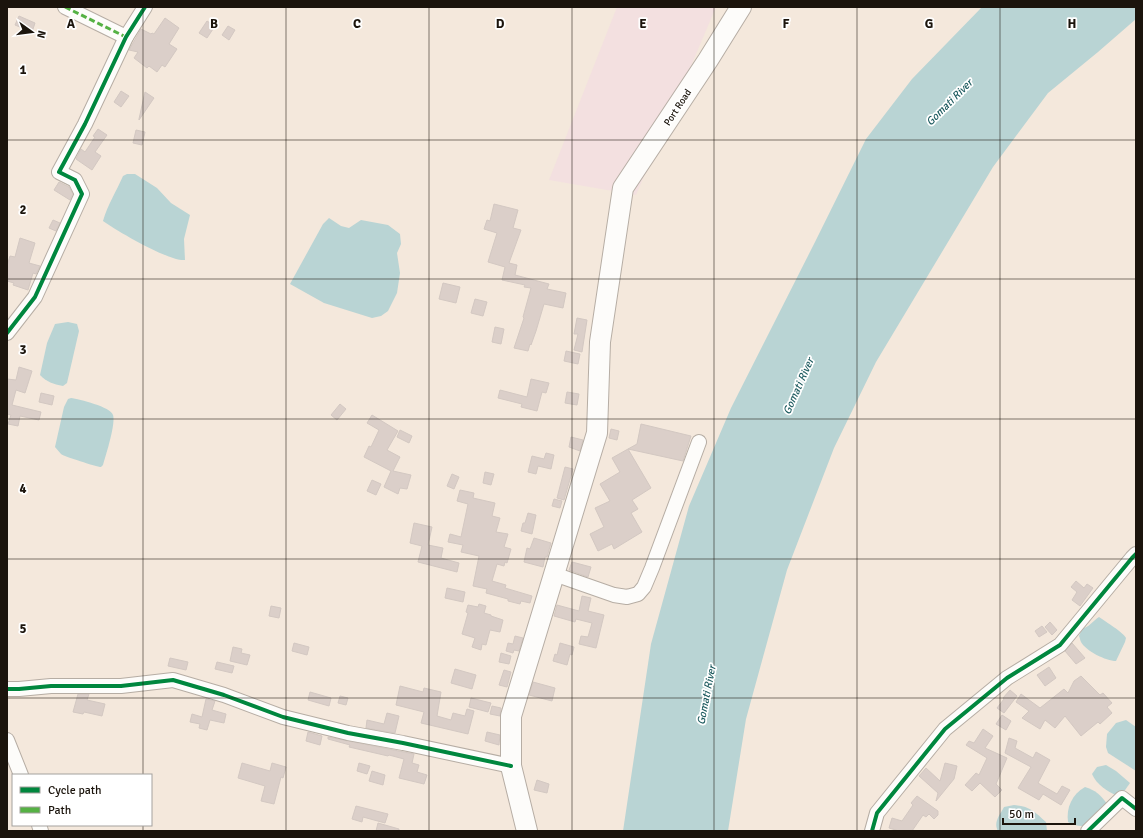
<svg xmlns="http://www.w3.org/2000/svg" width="1143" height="838" viewBox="0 0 1143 838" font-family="Signika,sans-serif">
<rect width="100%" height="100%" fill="#f4e8dc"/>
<polygon fill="#f3e0e0" points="617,7 716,7 636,195 549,180"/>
<g fill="#b9d4d4">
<polygon points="982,7 1136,7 1136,19 1098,52 1048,93 993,167 876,362 834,448 787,570 746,719 728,831 623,831 651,644 689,506 731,408 815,242 866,139 912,79"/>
<path d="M 127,174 L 135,174 L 157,188 L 171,203 L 190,215 L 184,239 L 185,260 C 170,262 117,231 103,221 C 108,204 116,192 123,176 Z"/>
<polygon points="329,218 341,226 349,228 361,220 388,225 400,234 401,244 397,253 400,273 397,293 388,311 381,316 372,318 324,303 290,284 323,224"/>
<path d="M 68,322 L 77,324 L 79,331 L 67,383 L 63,386 C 53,384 47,382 40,375 L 47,343 L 55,324 Z"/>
<path d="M 71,398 C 79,399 111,407 113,415 C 116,423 106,455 103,465 L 101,467 C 97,467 63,456 61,454 C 59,452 57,449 55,447 L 64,407 L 68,399 Z"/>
<path d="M 1099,617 C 1106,622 1123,632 1126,638 L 1125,642 L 1116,661 C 1106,661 1086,651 1081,642 C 1080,640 1080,638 1079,636 L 1082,629 C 1089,627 1093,621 1099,617 Z"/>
<polygon points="1126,720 1136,727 1136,771 1108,753 1106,747 1107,734 1116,723"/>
<path d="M 1106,765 L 1116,771 L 1130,783 L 1123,793 L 1117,796 C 1107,791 1097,785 1092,774 L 1097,767 Z"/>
<path d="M 1085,787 C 1095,790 1101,795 1107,804 L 1089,825 C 1081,827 1075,826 1068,822 C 1066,808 1072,794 1085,787 Z"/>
<path d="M 1014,805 C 1030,806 1035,812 1046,822 L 1047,831 L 998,831 C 993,822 1000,815 1004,807 Z"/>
</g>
<g fill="#dbcfc9" stroke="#d3c8c2">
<polygon points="19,16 35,23 32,32 15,25"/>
<polygon points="165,18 179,28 169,44 177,49 165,67 162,65 157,72 149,66 147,68 134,58 138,52 129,50 141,29 151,34 152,33 154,34"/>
<polygon points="207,21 215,26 207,38 199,33"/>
<polygon points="228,26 235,30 229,40 222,35"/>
<polygon points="121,91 129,96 121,107 114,102"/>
<polygon points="145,92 154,98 139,120 139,119"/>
<polygon points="98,129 107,135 95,152 101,156 92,170 76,159 81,149 85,152 95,137 93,136"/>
<polygon points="136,130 145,132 142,145 133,143"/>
<polygon points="59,182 69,187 73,194 70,200 54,190"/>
<polygon points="494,204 518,210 513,228 521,230 509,263 517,265 515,275 549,284 547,289 566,293 563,308 544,304 536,331 531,345 530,344 528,351 514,348 524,318 523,317 531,288 524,287 525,285 502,280 505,267 488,262 497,233 484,229 487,220 490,221"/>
<polygon points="53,220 60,223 56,231 49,228"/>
<polygon points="20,238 35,243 29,263 40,266 36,274 33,273 28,290 13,285 14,283 7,281 7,266 10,256 15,257"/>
<polygon points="443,283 460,287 456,303 439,299"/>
<polygon points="475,299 487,302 483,316 471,313"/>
<polygon points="577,318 587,320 582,352 574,350 578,334 574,334"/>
<polygon points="495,327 504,329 501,344 492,342"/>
<polygon points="566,351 580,354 578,364 564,361"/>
<polygon points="19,367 32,371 25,393 16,390 12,405 41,412 39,420 20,416 18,426 8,424 11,415 7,414 7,379 16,380"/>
<polygon points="531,379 549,383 546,393 542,392 537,411 521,407 522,404 498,398 500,390 527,397"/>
<polygon points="567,392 579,394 577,405 565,403"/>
<polygon points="41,393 54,396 52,405 39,402"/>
<polygon points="340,404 346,409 337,420 331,415"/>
<polygon points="372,415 398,431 387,450 400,457 393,471 411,475 407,489 400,488 398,494 384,487 391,471 364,457 369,446 371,447 379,430 367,423"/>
<polygon points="641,424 691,436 683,461 628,449 637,444"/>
<polygon points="611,429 619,431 617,440 609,438"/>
<polygon points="400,430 412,436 409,443 397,437"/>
<polygon points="571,437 583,440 580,451 569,447"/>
<polygon points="628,449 651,488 632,500 638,509 631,513 642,532 614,549 612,544 598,551 590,534 604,527 595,508 610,501 600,484 620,472 612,458"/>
<polygon points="546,453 554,455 551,469 538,466 536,474 528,472 532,456 544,459"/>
<polygon points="565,467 573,469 564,500 557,498"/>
<polygon points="485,472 494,474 491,485 483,483"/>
<polygon points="452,474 459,477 454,489 447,486"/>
<polygon points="372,480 381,484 376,495 367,491"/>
<polygon points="460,490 474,493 473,498 495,503 492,516 500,518 496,532 508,534 504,547 511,549 507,563 505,562 504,566 497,564 492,581 506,585 505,588 532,596 530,603 521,601 520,604 508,601 508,599 486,593 487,589 473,586 479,556 461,552 463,545 448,542 450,534 461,537 468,504 457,501"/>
<polygon points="554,499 562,501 560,508 552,506"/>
<polygon points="528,513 536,515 532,534 521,531 523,523 525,523"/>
<polygon points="414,523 432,527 428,545 443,548 441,558 459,563 457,572 418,562 422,546 410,543"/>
<polygon points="534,538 551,543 547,557 545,557 543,567 524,562 527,548 530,549"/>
<polygon points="572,562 591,567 588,577 569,570"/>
<polygon points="1076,581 1084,588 1087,584 1093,588 1080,606 1072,600 1077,592 1071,587"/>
<polygon points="447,588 465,592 463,602 445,598"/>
<polygon points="582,596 591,598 588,611 604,615 596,648 579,644 581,636 588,637 592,623 576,619 575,622 554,616 557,605 579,611"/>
<polygon points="479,604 486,606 484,613 491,615 491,616 503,620 500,632 490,630 486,645 482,644 481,650 472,647 475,638 462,634 468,613 466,612 468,605 478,607"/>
<polygon points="271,606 281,608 279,618 269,616"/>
<polygon points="1050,622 1057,630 1052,635 1045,627"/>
<polygon points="1042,626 1047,632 1039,637 1035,631"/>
<polygon points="515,636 523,638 519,651 514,650 513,653 506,651 508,643 513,644"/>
<polygon points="294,643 309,647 307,655 292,651"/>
<polygon points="560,643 574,647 572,655 570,654 567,665 553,661 555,654 557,655"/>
<polygon points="1072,643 1085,658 1076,664 1065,651"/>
<polygon points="233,647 242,649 241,653 250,655 247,665 230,661"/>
<polygon points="501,653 511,656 509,664 499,662"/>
<polygon points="170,658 188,662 186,670 168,666"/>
<polygon points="217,662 234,666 232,673 215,669"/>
<polygon points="1049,667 1056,678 1045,686 1037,675"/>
<polygon points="455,669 476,675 472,689 451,683"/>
<polygon points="504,670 511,672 507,687 499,685"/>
<polygon points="1081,676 1100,695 1103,693 1112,703 1107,707 1112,713 1100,724 1098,722 1081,736 1065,716 1055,728 1045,720 1040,729 1022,718 1029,711 1016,702 1021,694 1040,708 1064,689 1068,693 1074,681"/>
<polygon points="533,682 555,688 552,701 529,695"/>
<polygon points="400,686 423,692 424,688 441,692 437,716 451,720 453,713 465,716 467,709 474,711 468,734 421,723 424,712 396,705"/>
<polygon points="1010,690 1017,696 1004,713 997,708 1004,699 1003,698"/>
<polygon points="310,692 331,698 329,706 308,700"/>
<polygon points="78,694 89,694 87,700 105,704 102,716 84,712 83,714 73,712"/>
<polygon points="340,696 348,698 346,705 338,703"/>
<polygon points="471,698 491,703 488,712 469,707"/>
<polygon points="206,699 215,701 212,710 226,714 224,723 210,720 207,730 199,728 200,724 190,722 192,714 202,717"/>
<polygon points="492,706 501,708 500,716 490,714"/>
<polygon points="387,713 399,716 395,733 366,728 367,720 384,724"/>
<polygon points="1002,715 1011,721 1006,730 996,724"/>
<polygon points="983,729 993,736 985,748 1007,758 996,784 1002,790 995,797 980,783 972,791 965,785 976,773 979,775 987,758 966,745 969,741 974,743"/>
<polygon points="308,732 322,736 320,745 306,741"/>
<polygon points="487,732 500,735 499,745 485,741"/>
<polygon points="328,737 414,754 412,763 419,765 417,772 427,775 424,784 399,778 404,759 389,755 388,756 349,747 350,745 328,739"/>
<polygon points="1009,738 1017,741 1015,748 1033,758 1036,752 1050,760 1038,783 1057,794 1062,786 1070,790 1061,805 1043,794 1039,800 1018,788 1031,767 1005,753"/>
<polygon points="242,763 270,771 272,763 286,767 283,778 281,777 274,804 261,801 265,786 238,778"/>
<polygon points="359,763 370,766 367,774 357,771"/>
<polygon points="945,763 957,766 954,779 936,801 938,793 919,776 926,768 940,781"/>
<polygon points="372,771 385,775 383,785 369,781"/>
<polygon points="537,780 549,784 547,793 534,790"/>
<polygon points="917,796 938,811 938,815 934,819 929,814 926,817 923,815 912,831 899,831 889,828 892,818 902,821 913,805 911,803"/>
<polygon points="356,806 388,814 385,823 363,817 362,822 352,819"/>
<polygon points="378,823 399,829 399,831 376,831"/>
</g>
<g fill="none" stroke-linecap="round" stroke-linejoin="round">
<defs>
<g id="minor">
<polyline points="65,7 126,37"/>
<polyline points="7,333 35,297 82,194 75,180 59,172 85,124 126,37 145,7"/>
<polyline points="554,574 614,595 627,597 638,594 644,587 652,568 699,442"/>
<polyline points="7,689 19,689 51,686 121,686 173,680 224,695 283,717 348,733 403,743 511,766"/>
<polyline points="7,740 21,775"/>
<polyline points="39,825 41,831"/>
<polyline points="872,831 877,813 945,729 1007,678 1060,645 1132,558 1136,554"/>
<polyline points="1088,831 1122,798 1136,809"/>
</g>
<polyline id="highway" points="527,831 511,766 511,716 597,433 600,342 623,188 708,60 741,7"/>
</defs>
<use href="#minor" stroke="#b6ada4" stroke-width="16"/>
<use href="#highway" stroke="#b6ada4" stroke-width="22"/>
<use href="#minor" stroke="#fdfcfa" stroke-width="14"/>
<use href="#highway" stroke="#fdfcfa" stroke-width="20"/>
<polyline stroke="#55b144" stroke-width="3" stroke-dasharray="6 3" stroke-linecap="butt" points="65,7 126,37"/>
<defs>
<g id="cycleway">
<polyline points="7,333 35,297 82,194 75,180 59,172 85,124 126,37 145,7"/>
<polyline points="7,689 19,689 51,686 121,686 173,680 224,695 283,717 348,733 403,743 511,766"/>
<polyline points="872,831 877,813 945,729 1007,678 1060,645 1132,558 1136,554"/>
<polyline points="1088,831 1122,798 1136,809"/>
</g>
</defs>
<use href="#cycleway" stroke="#fff" stroke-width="6"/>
<use href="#cycleway" stroke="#00873e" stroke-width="4"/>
</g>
<path fill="none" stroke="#1b140c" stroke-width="1" stroke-opacity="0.55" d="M 143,7 L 143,775M 286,7 L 286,831M 429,7 L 429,831M 572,7 L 572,831M 714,7 L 714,831M 857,7 L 857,831M 1000,7 L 1000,831M 7,140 L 1136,140M 7,279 L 1136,279M 7,419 L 1136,419M 7,559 L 1136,559M 7,698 L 1136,698M 143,825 L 143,831"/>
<g text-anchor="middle" stroke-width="3.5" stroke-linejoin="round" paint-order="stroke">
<g font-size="10" fill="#1b140c" stroke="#fff">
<text transform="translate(677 107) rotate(-57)" y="4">Port Road</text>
</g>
<g font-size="11" font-style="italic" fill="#1d5b5f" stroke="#fff">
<text transform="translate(949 102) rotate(-45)" y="4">Gomati River</text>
<text transform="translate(798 386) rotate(-66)" y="4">Gomati River</text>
<text transform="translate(706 695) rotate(-79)" y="4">Gomati River</text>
</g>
</g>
<g font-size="13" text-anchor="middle" font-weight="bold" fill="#1b140c" stroke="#fff" stroke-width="3.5" stroke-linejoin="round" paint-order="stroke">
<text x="71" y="28">A</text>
<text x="214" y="28">B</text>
<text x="357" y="28">C</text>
<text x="500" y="28">D</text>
<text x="643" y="28">E</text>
<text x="786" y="28">F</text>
<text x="929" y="28">G</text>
<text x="1072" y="28">H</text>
<text x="23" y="74">1</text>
<text x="23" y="214">2</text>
<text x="23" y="354">3</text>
<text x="23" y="493">4</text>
<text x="23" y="633">5</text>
</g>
<rect width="1143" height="838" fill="none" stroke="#1b140c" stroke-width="16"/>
<rect x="12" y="774" width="140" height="52" fill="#ffffff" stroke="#a4a19e"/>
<rect x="20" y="787" width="20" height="6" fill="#00873e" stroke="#a4a19e"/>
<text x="48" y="794" font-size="12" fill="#1b140c">Cycle path</text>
<rect x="20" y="807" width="20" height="6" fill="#55b144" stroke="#a4a19e"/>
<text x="48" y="814" font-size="12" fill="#1b140c">Path</text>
<g transform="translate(32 32) rotate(104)" stroke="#ffffff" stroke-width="3" paint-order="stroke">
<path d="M0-3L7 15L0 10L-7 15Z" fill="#1b140c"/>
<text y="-6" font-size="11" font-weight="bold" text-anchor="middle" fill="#1b140c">N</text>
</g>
<path d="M1003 818v6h72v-6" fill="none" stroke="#1b140c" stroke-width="2"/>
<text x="1009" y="818" font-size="12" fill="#1b140c" stroke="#ffffff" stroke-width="3" paint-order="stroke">50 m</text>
</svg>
